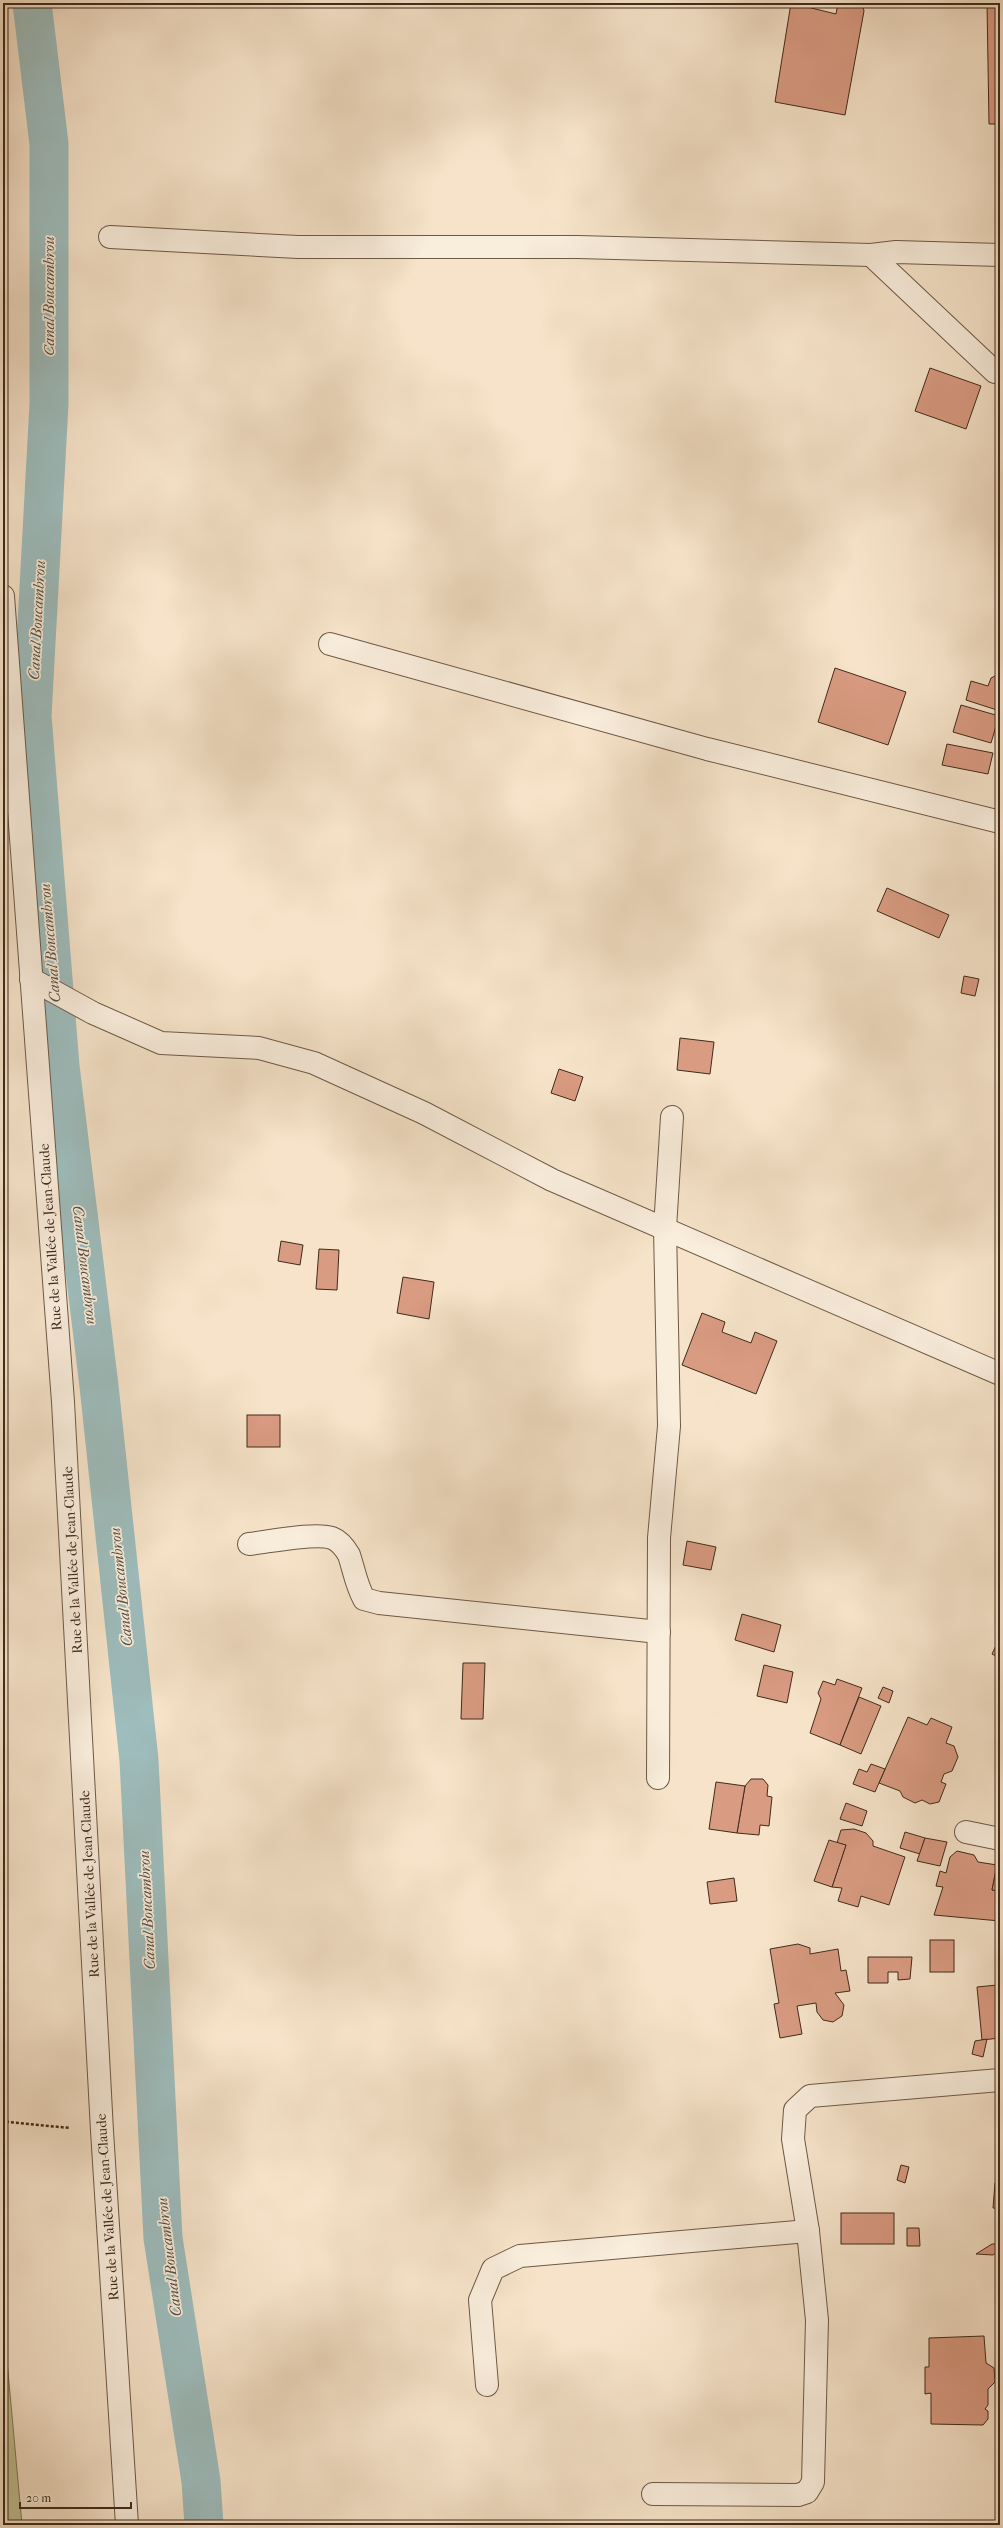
<svg xmlns="http://www.w3.org/2000/svg" width="1003" height="2528" viewBox="0 0 1003 2528" font-family="'IM FELL French Canon',serif">
<rect width="100%" height="100%" fill="#f6e3c9"/>
<filter id="stains"><feTurbulence type="fractalNoise" baseFrequency=".005" numOctaves="4"/><feColorMatrix values="0 0 0 0 .2 0 0 0 0 .09 0 0 0 0 .02 0 0 0 .5 -.17"/></filter>
<radialGradient id="worn" r=".72"><stop offset=".6" stop-color="#630" stop-opacity="0"/><stop offset="1" stop-color="#630" stop-opacity=".3"/></radialGradient>
<polygon fill="#c1c293" stroke="#807657" points="3,2317 22,2525 3,2525"/>
<g fill="none" stroke-linecap="round" stroke-linejoin="round">
<polyline stroke="#9ebdbd" stroke-width="39" points="32,3 49,144 49,404 32,716 60,1066 99,1386 139,1760 163,2238 201,2481 204,2525"/>
</g>
<g fill="#d99b82" stroke="#402b1b">
<polygon points="791,3 836,14 838,3 862,3 864,11 845,115 775,102"/>
<polygon points="987,3 1000,3 1000,124 989,124"/>
<polygon points="930,368 981,386 966,429 915,411"/>
<polygon points="835,668 906,692 888,745 818,722"/>
<polygon points="995,676 1000,677 1000,711 966,700 971,681 988,686 991,678"/>
<polygon points="961,705 999,716 991,743 953,732"/>
<polygon points="947,744 993,753 988,774 942,765"/>
<polygon points="887,888 949,915 939,938 877,911"/>
<polygon points="964,976 979,979 975,996 961,993"/>
<polygon points="680,1038 714,1042 710,1074 677,1070"/>
<polygon points="559,1069 583,1077 575,1101 551,1093"/>
<polygon points="281,1241 303,1245 300,1265 278,1261"/>
<polygon points="319,1249 339,1250 337,1290 316,1289"/>
<polygon points="403,1277 434,1282 429,1319 397,1313"/>
<polygon points="702,1313 725,1322 722,1332 751,1343 755,1332 777,1341 756,1394 682,1365"/>
<rect x="247" y="1415" width="33" height="32"/>
<polygon points="687,1541 716,1547 711,1570 683,1565"/>
<polygon points="742,1614 781,1625 774,1652 735,1640"/>
<polygon points="1000,1637 1000,1658 992,1654"/>
<polygon points="463,1663 485,1663 483,1719 461,1719"/>
<polygon points="764,1665 793,1672 787,1703 757,1696"/>
<polygon points="837,1679 862,1688 840,1745 810,1733 821,1699 818,1693 823,1681 835,1685"/>
<polygon points="883,1687 893,1691 889,1703 878,1698"/>
<polygon points="859,1697 881,1706 861,1754 840,1745"/>
<polygon points="908,1717 927,1725 931,1718 952,1727 946,1743 954,1746 958,1757 952,1771 944,1774 941,1782 946,1784 939,1802 930,1804 922,1800 915,1803 903,1797 900,1791 879,1783"/>
<polygon points="871,1764 885,1769 875,1792 853,1784 859,1769 867,1772"/>
<polygon points="751,1779 763,1779 768,1785 767,1796 772,1797 769,1826 760,1825 759,1835 737,1833 745,1786"/>
<polygon points="716,1782 745,1786 737,1833 709,1829"/>
<polygon points="846,1803 867,1811 862,1826 840,1819"/>
<polygon points="854,1829 866,1833 873,1841 873,1846 905,1857 889,1905 861,1896 858,1907 838,1901 842,1888 832,1887 846,1845 837,1843 841,1830"/>
<polygon points="905,1832 925,1838 920,1854 900,1848"/>
<polygon points="925,1838 947,1842 940,1866 917,1861"/>
<polygon points="829,1840 846,1845 832,1887 814,1881"/>
<polygon points="957,1851 974,1855 978,1862 997,1865 992,1890 1000,1891 1000,1921 934,1915 943,1887 936,1886 940,1871 946,1873 950,1857"/>
<polygon points="1000,1864 1000,1891 992,1890 997,1865"/>
<polygon points="734,1878 737,1901 710,1904 707,1882"/>
<rect x="930" y="1940" width="24" height="32"/>
<polygon points="798,1944 810,1948 810,1954 838,1949 841,1971 846,1970 850,1991 835,1993 844,2005 842,2016 833,2022 823,2020 817,2012 816,2003 797,2006 802,2034 780,2038 774,2004 779,2003 770,1949"/>
<polygon points="868,1957 912,1957 910,1979 898,1980 898,1972 888,1972 888,1983 868,1983"/>
<polygon points="997,1985 1000,2004 1000,2021 998,2022 1000,2038 982,2040 977,1987"/>
<polygon points="987,2039 983,2057 972,2054 975,2041"/>
<polygon points="901,2165 909,2167 905,2183 897,2180"/>
<polygon points="995,2183 1000,2184 1000,2209 993,2208"/>
<rect x="841" y="2213" width="53" height="31"/>
<polygon points="907,2228 919,2228 920,2246 907,2246"/>
<polygon points="992,2244 1000,2244 1000,2250 993,2255 976,2254"/>
<polygon points="984,2336 986,2363 994,2368 995,2382 988,2389 988,2405 985,2409 988,2411 988,2419 983,2425 931,2424 931,2393 925,2394 925,2367 929,2367 929,2338"/>
</g>
<g fill="none" stroke-linecap="round" stroke-linejoin="round">
<defs>
<g id="minor">
<polyline points="110,237 298,247 578,247 871,255 896,252 1000,255"/>
<polyline points="871,255 995,372 1000,373"/>
<polyline points="3,596 63,1402 102,2131 127,2525"/>
<polyline points="330,644 707,749 1000,822"/>
<polyline points="31,979 93,1013 161,1043 259,1048 314,1063 424,1113 552,1180 1000,1374"/>
<path d="M 249,1544 C 268,1542 316,1532 332,1538 C 340,1541 345,1548 349,1555 C 354,1570 356,1584 364,1599 L 379,1603 L 659,1632"/>
<polyline points="658,1778 659,1538 669,1426 665,1228 672,1117"/>
<polyline points="966,1832 1000,1839"/>
<polyline points="487,2385 480,2300 493,2269 520,2256 808,2231"/>
<polyline points="653,2494 798,2495 807,2492 813,2482 817,2320 808,2231 793,2139 795,2110 810,2096 1000,2080"/>
</g>
</defs>
<use href="#minor" stroke="#6e5946" stroke-width="24"/>
<polyline stroke="#402b1b" stroke-width="2.5" stroke-dasharray="3 2" stroke-linecap="butt" points="3,2117 8,2122 70,2128"/>
<use href="#minor" stroke="#f9eddc" stroke-width="22"/>
</g>
<g text-anchor="middle" stroke-width="3.5" stroke-linejoin="round" paint-order="stroke">
<g font-size="14" fill="#402b1b" stroke="#f9eddc">
<text transform="translate(50 1237) rotate(-94)" y="5">Rue de la Vallée de Jean-Claude</text>
<text transform="translate(72 1560) rotate(-93)" y="5">Rue de la Vallée de Jean-Claude</text>
<text transform="translate(89 1884) rotate(-93)" y="5">Rue de la Vallée de Jean-Claude</text>
<text transform="translate(107 2207) rotate(-94)" y="5">Rue de la Vallée de Jean-Claude</text>
</g>
<g font-size="15" font-style="italic" fill="#585044" stroke="#f9eddc">
<text transform="translate(49 296) rotate(-90)" y="5">Canal Boucambrou</text>
<text transform="translate(37 620) rotate(-87)" y="5">Canal Boucambrou</text>
<text transform="translate(50 943) rotate(-95)" y="5">Canal Boucambrou</text>
<text transform="translate(85 1265) rotate(83)" y="5">Canal Boucambrou</text>
<text transform="translate(121 1587) rotate(-96)" y="5">Canal Boucambrou</text>
<text transform="translate(147 1910) rotate(-93)" y="5">Canal Boucambrou</text>
<text transform="translate(169 2257) rotate(-97)" y="5">Canal Boucambrou</text>
</g>
</g>
<rect width="1003" height="2528" fill="none" stroke="#f6e3c9" stroke-width="16"/>
<rect x="4" y="4" width="995" height="2520" fill="none" stroke="#402b1b" stroke-width="2"/>
<rect x="8" y="8" width="987" height="2512" fill="none" stroke="#402b1b"/>
<path d="M20 2502v6h111v-6" fill="none" stroke="#402b1b" stroke-width="2"/>
<text x="26" y="2502" font-size="12" fill="#402b1b" stroke="#f9eddc" stroke-width="3" paint-order="stroke">20 m</text>
<rect width="100%" height="100%" filter="url(#stains)"/>
<rect width="100%" height="100%" fill="url(#worn)"/>
</svg>
